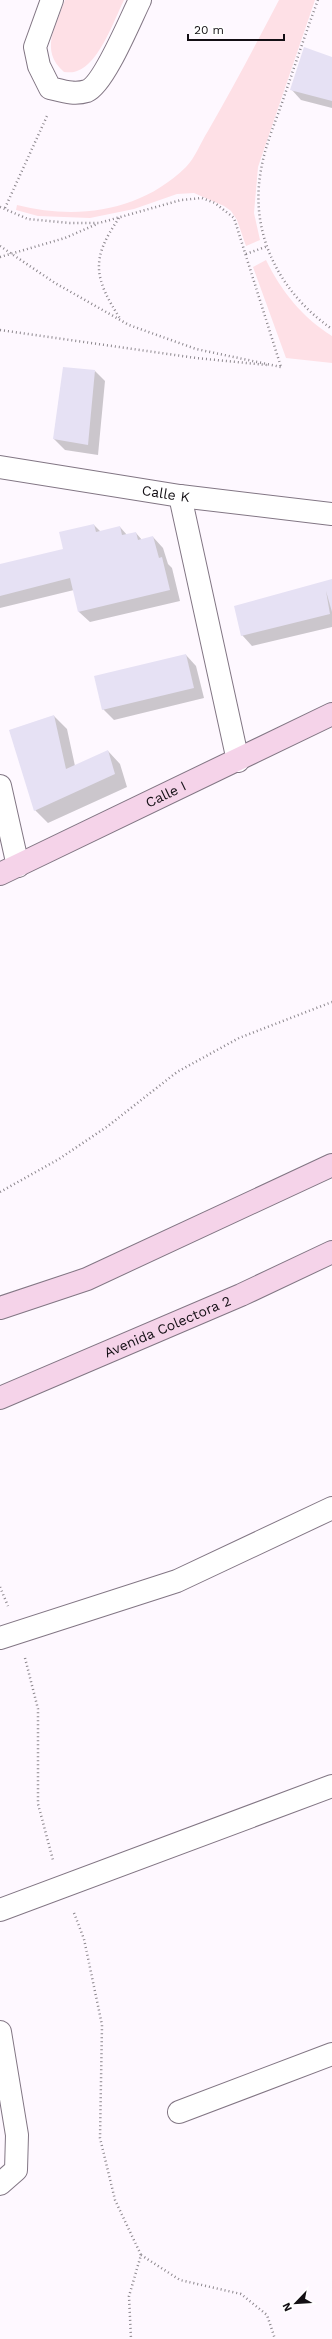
<svg xmlns="http://www.w3.org/2000/svg" width="332" height="2339" viewBox="0 0 332 2339" font-family="'Work Sans',sans-serif">
<rect width="100%" height="100%" fill="#fef8ff"/>
<g fill="#fee0e6">
<path d="M 65,0 L 124,0 C 114,20 99,64 77,71 C 73,73 68,72 64,72 C 39,50 56,26 65,0 Z"/>
<path d="M 279,0 L 315,0 L 258,167 L 254,213 L 260,240 L 246,246 L 237,220 L 231,211 L 224,206 L 194,193 L 177,194 L 134,209 L 90,218 L 38,216 L 16,210 L 17,205 C 77,220 140,212 186,167 C 195,158 201,142 208,131 C 233,88 256,44 279,0 Z"/>
<path d="M 266,260 C 281,291 303,318 332,336 L 332,363 L 286,358 L 253,267 Z"/>
</g>
<g fill="#0003">
<polygon points="332,58 332,108 301,100 291,89"/>
<polygon points="95,371 105,381 98,455 65,450 54,439"/>
<polygon points="94,525 101,532 120,527 127,535 136,533 142,540 153,537 163,548 168,564 172,568 180,601 90,622 79,612 74,590 0,608 0,565 64,550"/>
<polygon points="332,580 332,627 252,646 242,635"/>
<polygon points="186,655 196,666 204,698 114,720 103,709"/>
<polygon points="54,716 67,729 75,766 108,751 120,764 127,787 48,823 35,810"/>
</g>
<g fill="#e6e1f4">
<polygon points="304,47 332,57 332,101 290,90"/>
<polygon points="63,367 95,370 88,445 53,439"/>
<polygon points="94,524 96,532 120,526 122,535 136,532 138,540 153,536 159,558 162,557 170,590 78,612 70,578 0,596 0,564 63,549 59,532"/>
<polygon points="332,579 332,612 326,591 330,614 241,636 234,606"/>
<polygon points="186,654 194,688 102,710 94,676"/>
<polygon points="54,715 66,769 108,750 115,774 34,811 9,730"/>
</g>
<g fill="none" stroke-linecap="round" stroke-linejoin="round">
<defs>
<g id="street">
<path d="M 52,0 L 35,47 L 39,66 L 50,88 C 63,91 74,95 87,91 C 104,84 131,18 140,0"/>
<path id="s1" d="M 0,467 L 180,496 L 332,514"/>
<polyline points="180,496 238,761"/>
<polyline points="0,786 18,866"/>
<polyline points="0,1638 177,1581 332,1508"/>
<polyline points="0,1910 332,1786"/>
<polyline points="0,2032 17,2135 16,2170 0,2184"/>
<polyline points="179,2112 332,2054"/>
</g>
<g id="secondary">
<path id="s2" d="M 0,874 L 332,714"/>
<polyline points="0,1308 87,1279 332,1165"/>
<path id="s3" d="M 0,1398 L 241,1295 L 332,1252"/>
</g>
</defs>
<use href="#street" stroke="#827684" stroke-width="24"/>
<use href="#secondary" stroke="#827684" stroke-width="24"/>
<g stroke="#8c878d" stroke-width="2.5" stroke-dasharray="1 3" stroke-linecap="butt">
<path d="M 318,0 C 306,32 295,65 284,97 C 276,121 265,145 261,170 C 249,234 280,293 332,329"/>
<polyline points="0,207 28,219 70,223 99,223 181,200 202,198 215,203 234,218 281,367"/>
<polyline points="5,208 47,116"/>
<path d="M 119,218 C 90,260 94,278 121,320"/>
<polyline points="0,246 55,283 129,325 196,349 281,367"/>
<polyline points="246,254 268,246"/>
<polyline points="0,257 65,238 97,224"/>
<polyline points="0,330 196,358 267,365"/>
<polyline points="0,1192 59,1159 108,1126 177,1072 239,1038 332,1002"/>
<polyline points="0,1587 8,1606"/>
<polyline points="25,1658 38,1709 38,1804 53,1860"/>
<polyline points="74,1913 84,1939 102,2025 100,2138 115,2200 141,2255 129,2296 131,2339"/>
<polyline points="141,2255 180,2280 241,2294 267,2315 275,2339"/>
</g>
<use href="#street" stroke="#fff" stroke-width="22"/>
<use href="#secondary" stroke="#f5d3e9" stroke-width="22"/>
</g>
<g text-anchor="middle" stroke-width="3" stroke-linejoin="round" paint-order="stroke">
<g font-size="14" fill="#130f14" stroke="#fff">
<text dy="5" stroke="none"><textPath href="#s1" startOffset="168">Calle K</textPath></text>
<text dy="5" stroke="none"><textPath href="#s2" startOffset="184">Calle I</textPath></text>
<text dy="5" stroke="none"><textPath href="#s3" startOffset="182">Avenida Colectora 2</textPath></text>
</g>
</g>
<g transform="translate(296 2303) rotate(245)" stroke="#ffffff" stroke-width="3" paint-order="stroke">
<path d="M0-3L7 15L0 10L-7 15Z" fill="#130f14"/>
<text y="-6" font-size="11" font-weight="bold" text-anchor="middle" fill="#130f14">N</text>
</g>
<path d="M188 34v6h96v-6" fill="none" stroke="#130f14" stroke-width="2"/>
<text x="194" y="34" font-size="12" fill="#130f14" stroke="#ffffff" stroke-width="3" paint-order="stroke">20 m</text>
</svg>
